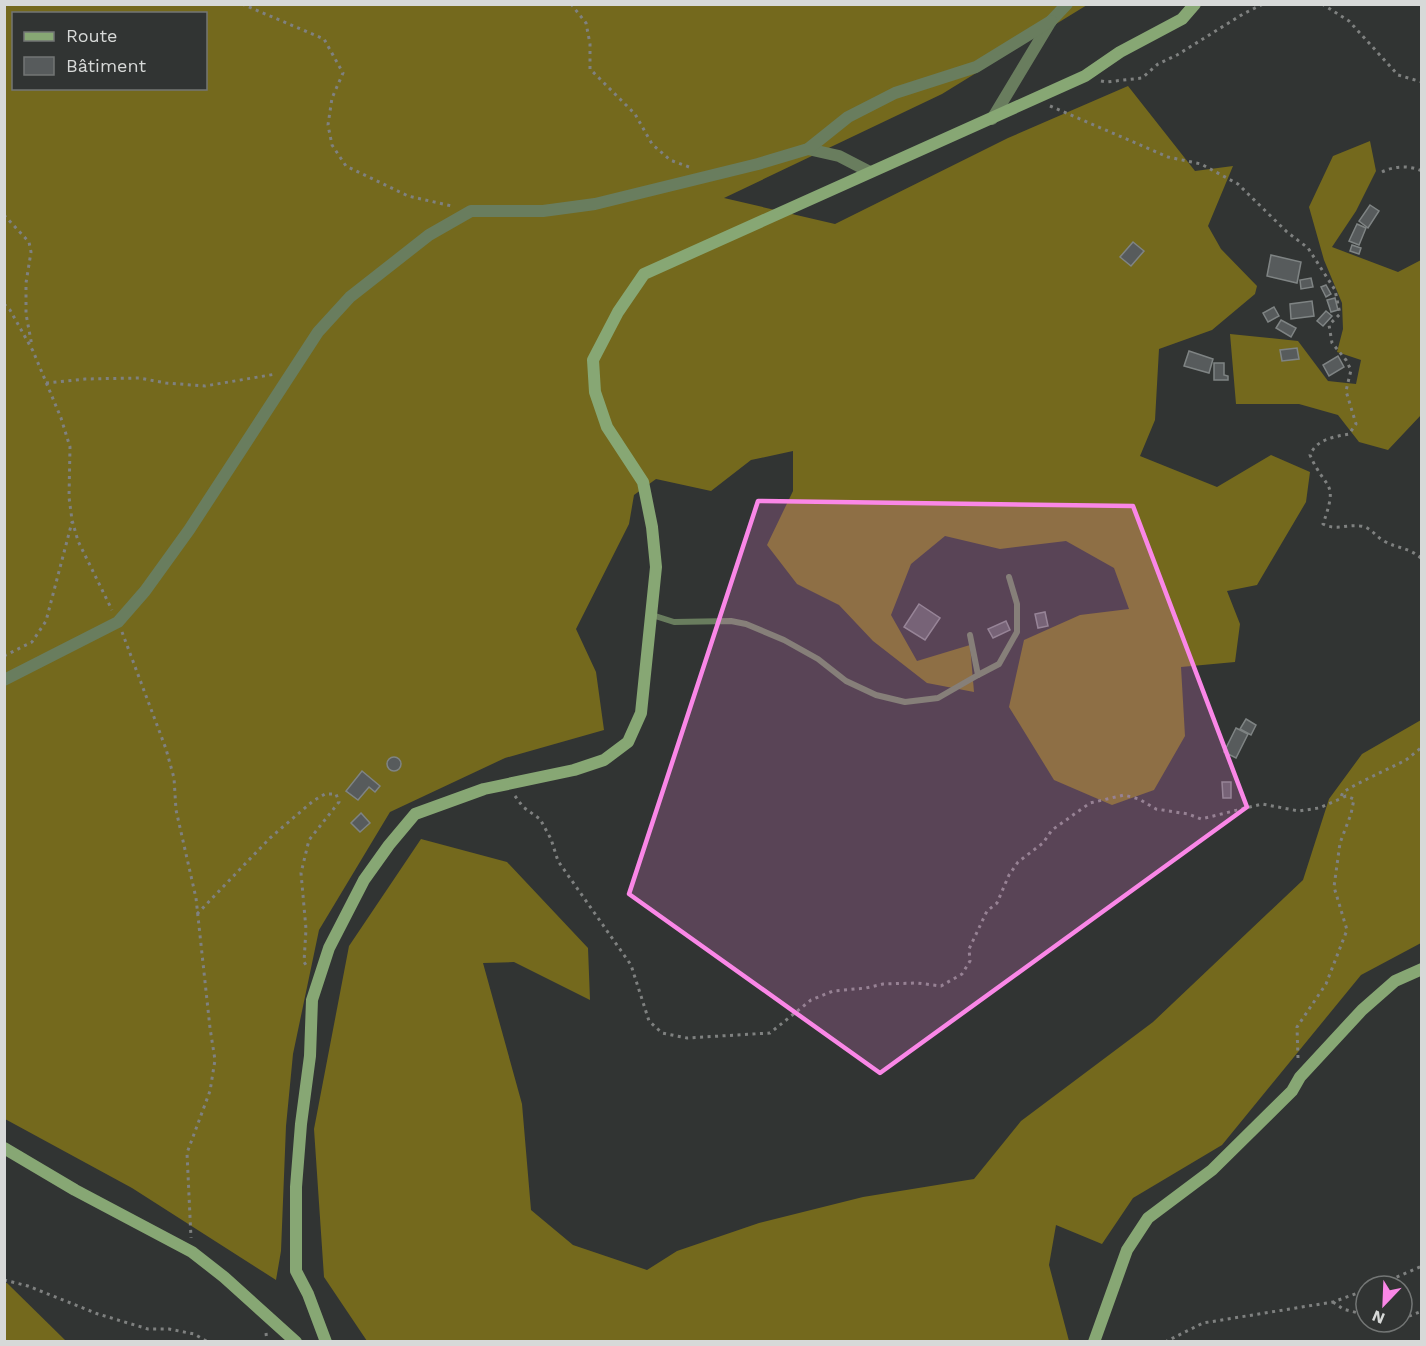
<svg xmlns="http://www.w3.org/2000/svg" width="1426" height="1346" viewBox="0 0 1426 1346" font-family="'Work Sans',sans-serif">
<rect width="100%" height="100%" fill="#313433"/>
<g fill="#74691d" fill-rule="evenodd">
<path d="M 4,5 L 1087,5 L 942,94 L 724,198 L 835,224 L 1008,138 L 1128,86 L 1195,171 L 1233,166 L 1208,226 L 1221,249 L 1257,286 L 1255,294 L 1212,330 L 1159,349 L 1155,420 L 1140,456 L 1217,487 L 1271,455 L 1310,472 L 1306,502 L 1257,585 L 1227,591 L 1240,624 L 1235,662 L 1181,667 L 1185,736 L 1154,790 L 1112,805 L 1054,780 L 1009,707 L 1024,640 L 1080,615 L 1129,609 L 1114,568 L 1066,541 L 1000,549 L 945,536 L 911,564 L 891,615 L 917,661 L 970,645 L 974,692 L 927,683 L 873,641 L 839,605 L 797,584 L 767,545 L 793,491 L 793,451 L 751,460 L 711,491 L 656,479 L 634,495 L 629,524 L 576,629 L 596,672 L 604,730 L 505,758 L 390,812 L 319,930 L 293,1054 L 286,1126 L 281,1251 L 276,1280 L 132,1188 L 5,1119 ZM 14,14 L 206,14 L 206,88 L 14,88 Z"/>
<polygon points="1370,141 1376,171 1356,211 1332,247 1398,272 1421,260 1421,415 1388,450 1359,442 1338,415 1299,404 1236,404 1230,334 1298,341 1328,381 1356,384 1361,360 1337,352 1343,329 1342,303 1324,260 1309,207 1333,156"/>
<polygon points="1421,720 1421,943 1361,975 1222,1145 1133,1198 1102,1244 1056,1225 1049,1265 1069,1341 367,1341 324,1277 314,1129 349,946 421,839 507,862 588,948 590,1000 514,962 483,963 522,1104 531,1210 573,1245 647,1270 677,1251 759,1223 863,1197 974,1179 1021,1121 1153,1022 1303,880 1329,799 1362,754"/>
<polygon points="5,1283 7,1283 66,1341 5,1341"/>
</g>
<g fill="#575b5c" stroke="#7f8484" stroke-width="1.5">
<polygon points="1370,205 1379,211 1368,228 1359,221"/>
<polygon points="1357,224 1366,228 1359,245 1349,241"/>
<polygon points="1133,242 1144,251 1131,266 1120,257"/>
<polygon points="1352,245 1361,248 1359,254 1350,251"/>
<polygon points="1271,255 1301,262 1297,283 1267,276"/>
<polygon points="1311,278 1313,287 1301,289 1300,280"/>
<polygon points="1326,285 1331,294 1326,297 1321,287"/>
<polygon points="1335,298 1338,310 1331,312 1327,300"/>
<polygon points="1312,301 1314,316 1291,319 1290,304"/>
<polygon points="1274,307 1279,316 1268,322 1263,313"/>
<polygon points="1326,311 1332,316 1323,326 1317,321"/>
<polygon points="1281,320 1296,328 1291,337 1276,328"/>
<polygon points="1297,348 1299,359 1282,361 1280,350"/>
<polygon points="1189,351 1213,359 1209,373 1184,366"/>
<polygon points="1338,356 1344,367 1329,376 1323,365"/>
<polygon points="1214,363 1224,363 1224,375 1228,376 1228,380 1214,380"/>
<polygon points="919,604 940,618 925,640 904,627"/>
<polygon points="1045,612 1048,626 1038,628 1035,614"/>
<polygon points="1006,621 1010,630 993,638 988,629"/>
<polygon points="1246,719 1256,725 1251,735 1240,729"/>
<polygon points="1236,728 1248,734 1236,758 1224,752"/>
<circle cx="394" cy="764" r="7"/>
<polygon points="362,771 380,786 375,792 369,787 358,800 346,791"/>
<polygon points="1222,782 1231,782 1231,798 1223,798"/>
<polygon points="361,813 370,823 360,832 351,823"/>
</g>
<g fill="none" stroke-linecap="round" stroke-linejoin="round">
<g stroke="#7f8180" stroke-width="3" stroke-dasharray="3 4.5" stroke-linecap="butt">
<polyline points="242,4 324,39 343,73 332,98 328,125 332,145 346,166 408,196 452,206"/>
<polyline points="571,4 586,23 590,44 590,69 635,114 652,144 670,160 689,167"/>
<polyline points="1322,4 1349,21 1398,75 1422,82"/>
<polyline points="1101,81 1106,82 1142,78 1158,64 1177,55 1243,14 1263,4"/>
<path d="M 1050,106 L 1168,157 L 1201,164 L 1238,184 L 1287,232 L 1308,248 L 1335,290 L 1340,314 L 1329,325 L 1332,343 L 1346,360 L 1351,370 L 1346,391 L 1356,424 L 1349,434 C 1333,437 1317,439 1310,455 C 1326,492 1339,479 1323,524 C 1336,531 1347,524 1360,526 C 1371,527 1375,536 1384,541 C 1398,549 1409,547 1422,559"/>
<path d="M 1382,172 C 1394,166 1409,165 1422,171"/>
<polyline points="4,215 29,242 31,252 26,283 26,314 32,346"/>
<polyline points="4,304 10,310 33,351 61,418 70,447 69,497 72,520 78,541 112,610"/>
<polyline points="46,383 85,379 139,378 166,383 205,386 276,374"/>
<polyline points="122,632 166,749 174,778 176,810 196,898 210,1028 215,1060 210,1091 187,1153 191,1238"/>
<polyline points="4,656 32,642 46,621 72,522"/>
<polyline points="515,796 523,807 540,819 551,839 558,861 631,965 649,1021 662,1033 687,1038 770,1033 811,1000 833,991 866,988 883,984 917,983 941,986 962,974 970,961 969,949 987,911 997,903 1009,875 1018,862 1043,843 1052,830 1090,803 1124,795 1139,799 1156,809 1188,814 1201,819 1262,804 1299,811 1319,808 1340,799 1343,792 1357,784 1406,760 1422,747"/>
<polyline points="197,914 270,838 313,801 325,794 336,794 339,802 309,840 301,873 306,929 304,962 308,968"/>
<polyline points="1298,1058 1297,1027 1326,984 1347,930 1334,887 1340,843 1351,814 1354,799 1346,796 1341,798"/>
<polyline points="4,1280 28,1286 98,1314 148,1329 169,1329 194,1334 208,1342"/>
<polyline points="1376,1286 1422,1266"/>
<polyline points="1333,1302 1343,1309 1366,1315"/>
<polyline points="1402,1319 1422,1311"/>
<polyline points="266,1333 267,1342"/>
<polyline points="1165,1342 1203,1323 1333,1302 1366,1290"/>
</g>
<g stroke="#697d5e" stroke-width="6">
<polyline points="652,615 674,622 731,621 746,624 784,640 818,659 846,681 876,695 905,702 938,698 978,675 970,635"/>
<polyline points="978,675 999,664 1017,632 1017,604 1009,577"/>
</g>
<g stroke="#697d5e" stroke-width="12">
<polyline points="992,119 1051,21 1067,4"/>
<polyline points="808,149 839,156 870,172"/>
<polyline points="4,680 118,622 145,591 189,530 318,332 350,297 429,235 471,211 543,211 595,204 758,164 808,149 848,117 895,93 976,67 1051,21"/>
</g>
<g stroke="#87a774" stroke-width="12">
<polyline points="4,1148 75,1190 192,1252 224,1277 296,1342"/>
<polyline points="326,1342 308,1294 296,1271 296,1187 301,1124 310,1056 312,1000 329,948 364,880 389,845 415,814 484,789 574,770 604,760 628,742 641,713 656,567 652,527 643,482 607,427 595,392 593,360 618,312 644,274 1085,76 1120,52 1182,19 1195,4"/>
<polyline points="1094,1342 1127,1250 1148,1218 1212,1170 1292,1091 1300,1077 1362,1010 1395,981 1422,969"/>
</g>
</g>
<path fill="#fa87e7" fill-opacity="0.2" stroke="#fa87e7" stroke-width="4.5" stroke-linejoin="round" d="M 758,501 L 1133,506 L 1247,807 L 880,1073 L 629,894 Z"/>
<rect width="1426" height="1346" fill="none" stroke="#d7d9d8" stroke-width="12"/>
<rect x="12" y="12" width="195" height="78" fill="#313433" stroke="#737675" stroke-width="1.5"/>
<rect x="24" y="32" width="30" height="9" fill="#87a774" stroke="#737675" stroke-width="1.5"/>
<text x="66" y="42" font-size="18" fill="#d7d9d8">Route</text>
<rect x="24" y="57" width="30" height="18" fill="#575b5c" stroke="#737675" stroke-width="1.5"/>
<text x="66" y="72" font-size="18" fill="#d7d9d8">Bâtiment</text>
<g transform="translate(1384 1304) rotate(203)"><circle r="28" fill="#313433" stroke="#737675" stroke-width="1.5"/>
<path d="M0-4.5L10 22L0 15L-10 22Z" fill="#fa87e7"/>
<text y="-9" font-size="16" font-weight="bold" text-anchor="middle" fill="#d7d9d8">N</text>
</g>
</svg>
